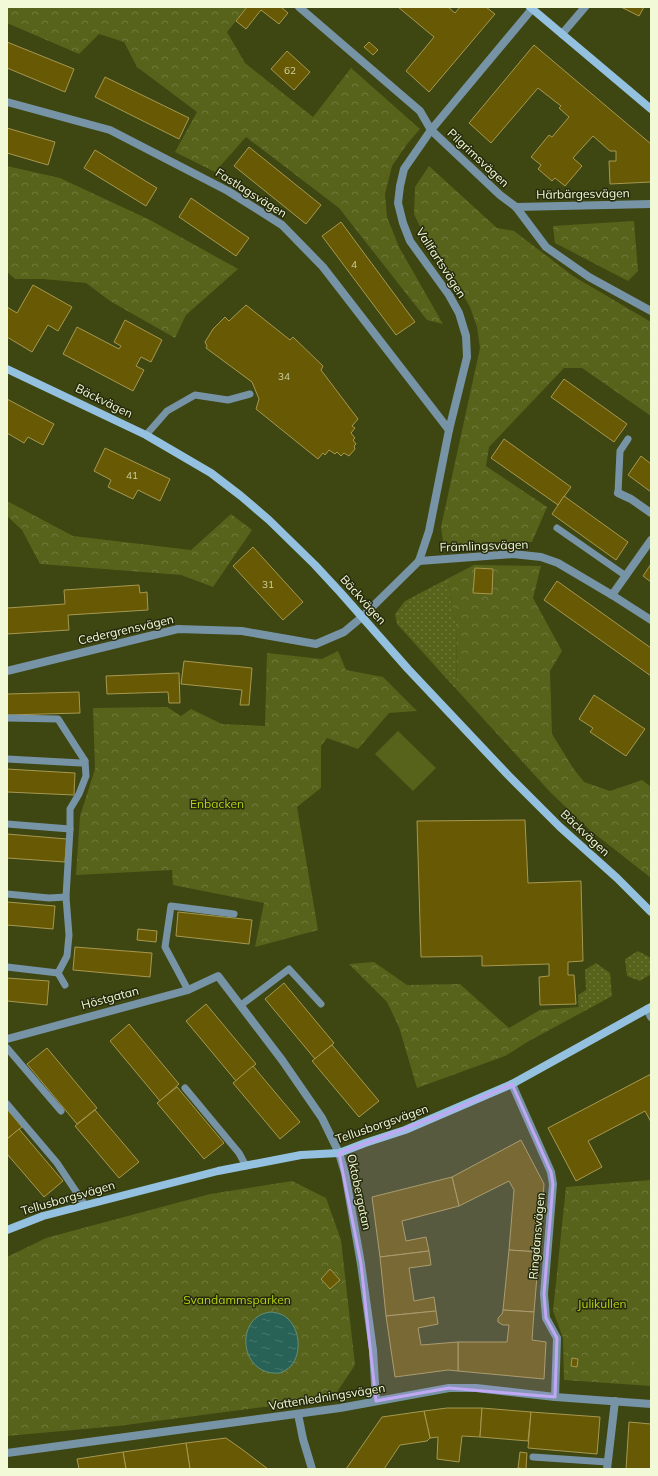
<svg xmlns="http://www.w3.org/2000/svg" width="658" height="1476" viewBox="0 0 658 1476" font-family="Mulish,sans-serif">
<defs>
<pattern id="grass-dots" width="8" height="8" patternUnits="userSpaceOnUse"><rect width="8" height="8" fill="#57631a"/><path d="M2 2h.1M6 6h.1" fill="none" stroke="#707a3b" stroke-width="1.8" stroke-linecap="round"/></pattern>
<pattern id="forest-crowns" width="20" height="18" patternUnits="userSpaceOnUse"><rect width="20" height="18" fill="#57631a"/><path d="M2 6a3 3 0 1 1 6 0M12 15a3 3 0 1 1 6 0" fill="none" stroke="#707a3b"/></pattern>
<pattern id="water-ripples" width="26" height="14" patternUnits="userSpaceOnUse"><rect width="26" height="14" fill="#286155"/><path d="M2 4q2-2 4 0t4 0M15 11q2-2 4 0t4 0" fill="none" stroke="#48786d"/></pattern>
</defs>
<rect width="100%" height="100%" fill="#3e4611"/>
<g fill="url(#grass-dots)">
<polygon points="447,579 456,626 457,690 397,624 395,614 405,601"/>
<polygon points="638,951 651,958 651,974 640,981 627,976 625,959"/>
<polygon points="596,963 610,973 612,996 579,1014 578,995 586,990 585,970"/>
</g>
<g fill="url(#forest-crowns)">
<polygon points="7,7 247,7 227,32 245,63 313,117 351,68 420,129 407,144 392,166 385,194 387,217 399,247 443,324 427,320 339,208 246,137 215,172 175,152 197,112 137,67 124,42 99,34 79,54 7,23"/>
<polygon points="7,166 60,178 150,220 238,269 186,315 175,338 110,301 86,283 43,279 15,279 7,272"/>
<polygon points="429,166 497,228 514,231 573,276 651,322 651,416 582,368 564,368 489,447 486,466 547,507 532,542 490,542 465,547 451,548 443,542 441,527 480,348 477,327 470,307 457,284 428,243 414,214 415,187"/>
<polygon points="634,221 638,271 628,281 555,243 553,226"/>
<polygon points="7,501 73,536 191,550 231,514 252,530 213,587 181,575 40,564 22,530 7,516"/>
<polygon points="474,565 541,566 533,598 562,651 550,671 552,734 573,768 584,782 610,791 642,780 651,787 651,878 591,831 551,793 457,690 456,626 447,579"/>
<polygon points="338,651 346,670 383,677 417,711 389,713 358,749 327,738 321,746 321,788 297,807 318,930 255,947 264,903 173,885 172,870 76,875 80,816 95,769 93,708 167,707 181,716 191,709 222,724 265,726 267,653 322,659"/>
<polygon points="374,962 407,985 460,984 509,1028 540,1010 579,1007 579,1014 529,1041 505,1056 417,1088 399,1027 387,1002 349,964"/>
<polygon points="651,1180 651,1386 564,1380 563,1338 553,1311 566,1187"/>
<polygon points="292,1181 326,1198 341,1240 355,1365 333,1398 118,1426 7,1436 7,1257 46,1238 98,1224 210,1194"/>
</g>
<g fill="#57631a">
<polygon points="398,731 436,768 413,791 375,754"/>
<polygon points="636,1351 651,1352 651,1373 634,1372"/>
</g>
<path fill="url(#water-ripples)" stroke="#648f7c" d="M 272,1312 C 277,1313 283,1314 287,1318 C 300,1329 302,1353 291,1366 C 288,1369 284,1371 280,1373 C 238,1377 234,1314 272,1312 Z"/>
<g fill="#685a05" stroke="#a69850">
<polygon points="247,7 281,7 288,13 279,24 261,10 246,29 236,21"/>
<polygon points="398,7 448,7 455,13 460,7 486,7 495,14 429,92 406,71 434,37"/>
<polygon points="621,7 644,7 639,16"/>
<polygon points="7,42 74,69 65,92 7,68"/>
<polygon points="369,42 378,50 373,55 364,47"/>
<polygon points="534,45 651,144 651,182 610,184 609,161 616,161 616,151 610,151 593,136 573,158 582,166 565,186 555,178 552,181 538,169 541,165 531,157 549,135 552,137 569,117 559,108 561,106 538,88 491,143 469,123"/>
<polygon points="287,51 310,72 294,90 271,69"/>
<polygon points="105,77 189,118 179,139 95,97"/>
<polygon points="7,128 55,142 48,165 7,153"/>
<polygon points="249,147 321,205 306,224 234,166"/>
<polygon points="95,150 157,188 146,206 84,168"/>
<polygon points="191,198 249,238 236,256 179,217"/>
<polygon points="341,222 415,322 396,335 322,236"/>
<polygon points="33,285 72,307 58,331 48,325 32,352 7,337 7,307 17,313"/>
<polygon points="246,305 290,340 293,337 323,366 321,370 358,419 352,426 355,428 351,433 355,438 353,440 356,444 354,446 355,449 349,456 344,453 341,456 337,452 335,454 329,450 325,455 323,453 318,459 256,409 259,399 252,382 206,348 207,346 205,342 213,329 225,317 229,321"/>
<polygon points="125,320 162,340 151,362 141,357 136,366 144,370 133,391 63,354 77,327 119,349 121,346 114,342"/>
<polygon points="564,379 627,424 614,442 551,397"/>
<polygon points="7,399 54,424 43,445 28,437 24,443 7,433"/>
<polygon points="504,439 571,487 558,505 491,458"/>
<polygon points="105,448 170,479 160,501 138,490 133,499 108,487 111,480 94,471"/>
<polygon points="641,456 651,464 651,492 628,475"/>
<polygon points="564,496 628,542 616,560 552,514"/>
<polygon points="253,547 303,602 283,620 233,566"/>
<polygon points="651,564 651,582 643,576"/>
<polygon points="475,568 493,569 492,594 473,593"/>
<polygon points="557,581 651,648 651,676 544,600"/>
<polygon points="139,585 140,593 147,592 148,610 68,615 69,630 7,634 7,608 65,604 64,590"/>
<polygon points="184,661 252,668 249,705 240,705 242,690 181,684"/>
<polygon points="179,673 180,703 169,703 168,692 107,694 106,676"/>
<polygon points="79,692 80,713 7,715 7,694"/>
<polygon points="594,695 645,729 626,756 590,732 593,728 579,719"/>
<polygon points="7,769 75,773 74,795 7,792"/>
<polygon points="525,820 528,883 581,881 583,961 568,962 568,975 574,975 576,1004 540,1005 539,977 549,976 549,964 482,966 482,956 421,957 417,821"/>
<polygon points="7,834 67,839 65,862 7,858"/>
<polygon points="7,902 55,906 53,929 7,925"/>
<polygon points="178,912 252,920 249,944 176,936"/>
<polygon points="138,929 157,931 156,942 137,940"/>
<polygon points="75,947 152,953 150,977 73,970"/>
<polygon points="7,978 49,981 47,1005 7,1001"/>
<polygon points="284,983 334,1043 315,1059 265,999"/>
<polygon points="206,1004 256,1064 236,1081 186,1021"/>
<polygon points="129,1024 179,1084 160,1101 110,1041"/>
<polygon points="332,1045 379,1101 359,1117 312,1061"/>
<polygon points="47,1048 97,1108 77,1124 27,1064"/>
<polygon points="253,1066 300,1122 280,1139 233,1083"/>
<polygon points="651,1074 651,1122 645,1111 588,1141 602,1167 576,1181 548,1128"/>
<polygon points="177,1087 224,1143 204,1159 157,1103"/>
<polygon points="7,1109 22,1127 7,1139"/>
<polygon points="95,1110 139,1162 119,1178 75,1126"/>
<polygon points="19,1129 63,1181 44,1197 7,1154 7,1139"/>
<polygon points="521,1140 544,1184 539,1252 509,1250 514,1190 509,1181 459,1206 452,1177"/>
<polygon points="452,1177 459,1206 402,1221 406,1241 426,1237 429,1251 380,1257 372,1197"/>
<polygon points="509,1250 539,1252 534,1312 503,1310"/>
<polygon points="429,1251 431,1265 409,1268 414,1301 434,1297 436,1311 386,1316 380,1257"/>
<polygon points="330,1269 340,1280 330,1289 321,1279"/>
<polygon points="503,1310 534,1312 532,1340 546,1342 544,1379 458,1371 458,1342 507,1342 509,1325 503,1325 498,1322 498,1318 502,1314"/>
<polygon points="436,1311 438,1324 418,1328 421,1345 458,1342 458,1371 448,1370 395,1377 386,1316"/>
<polygon points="572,1358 578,1359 577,1367 571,1366"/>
<polygon points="447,1408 482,1408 480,1437 462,1436 459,1462 437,1459 438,1437 430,1438 424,1411"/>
<polygon points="482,1408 531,1412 528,1441 480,1437"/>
<polygon points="424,1411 430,1438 427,1441 400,1445 384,1469 346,1469 382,1417"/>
<polygon points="531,1412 600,1417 597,1454 528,1448"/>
<polygon points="629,1422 651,1424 651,1469 626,1469"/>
<polygon points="226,1438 243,1450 268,1469 190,1469 186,1443"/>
<polygon points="186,1443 190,1469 126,1469 123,1452"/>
<polygon points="123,1452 126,1469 79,1469 77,1459"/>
<polygon points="520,1452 527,1453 526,1469 518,1468"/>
</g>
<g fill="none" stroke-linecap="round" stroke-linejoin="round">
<g stroke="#7793a6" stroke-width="7">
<polyline points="146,435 167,411 195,395 228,400 250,394"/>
<polyline points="618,493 620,451 628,439"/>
<polyline points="557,528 626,576"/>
<polyline points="7,718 58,719 85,761 86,776 79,794 70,809 70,829 66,897 69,935 67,956 58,973 65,985"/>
<polyline points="7,759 81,763 85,761"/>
<polyline points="7,824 70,829"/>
<polyline points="7,894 49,898 66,897"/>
<polyline points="7,967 58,973"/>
<polyline points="188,990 165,947 171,906 234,914"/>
<polyline points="241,1005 289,969 321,1004"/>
<polyline points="7,1048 61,1111"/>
<polyline points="185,1088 239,1153 246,1166"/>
<polyline points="7,1104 57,1163 85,1205"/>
<polyline points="533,1457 607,1462"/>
</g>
<g stroke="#7793a6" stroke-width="8">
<polyline points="299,7 420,111 431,130 500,195 516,207 546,247 589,277 651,311"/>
<polyline points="562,34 585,7"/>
<polyline points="7,102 110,130 228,191 282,225 323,267 449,430"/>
<polyline points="516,207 651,204"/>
<polyline points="618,493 631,499 651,513"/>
<polyline points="419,561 513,554 541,557 558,563 612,595 651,620"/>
<polyline points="612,595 651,540"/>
<polyline points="7,671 178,629 242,631 316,644 344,632 362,617 419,561 429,531 449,430 467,357 466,336 459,313 449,295 410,241 403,223 398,203 400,186 404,169 431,130 532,9"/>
<polyline points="647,1009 651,1017"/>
<polyline points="7,1039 188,990 218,976 282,1060 322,1118 339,1153 345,1173 361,1264 373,1350 376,1401"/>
<polyline points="512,1084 551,1172 553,1184 544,1294 546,1318 557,1338 555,1397"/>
<polyline points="298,1414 303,1439 312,1469"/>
<polyline points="7,1453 340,1408 449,1388 476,1388 555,1397 651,1404"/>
<polyline points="607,1469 615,1401"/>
</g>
<g stroke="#94c1df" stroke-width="8">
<polyline points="530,7 651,109"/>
<polyline points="7,369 146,435 211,473 241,496 269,520 315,565 340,592 408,669 508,775 560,827 617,878 651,912"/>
<polyline points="7,1230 43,1216 218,1171 301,1155 339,1153 365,1143 405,1130 512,1084 651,1007"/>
</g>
</g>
<path fill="#c0a8f4" fill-opacity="0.2" stroke="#c0a8f4" stroke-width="3" stroke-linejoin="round" d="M 512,1084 L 551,1172 L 553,1184 L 544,1294 L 546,1318 L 557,1338 L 555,1397 L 449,1388 L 376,1401 L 361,1264 L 339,1153 L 441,1115 Z"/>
<g text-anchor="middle" stroke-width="3" stroke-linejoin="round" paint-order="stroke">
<g font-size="10" fill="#cfd1a2">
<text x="290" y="74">62</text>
<text x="354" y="268">4</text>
<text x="284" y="380">34</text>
<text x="132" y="479">41</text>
<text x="268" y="588">31</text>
</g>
<g font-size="12" fill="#f1f9d6" stroke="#262b0e">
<text transform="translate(478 158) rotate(43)" y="4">Pilgrimsvägen</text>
<text transform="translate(251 193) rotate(32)" y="4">Fastlagsvägen</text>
<text transform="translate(583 194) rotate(-1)" y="4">Härbärgesvägen</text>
<text transform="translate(441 263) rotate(57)" y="4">Vallfartsvägen</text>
<text transform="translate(104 401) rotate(26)" y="4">Bäckvägen</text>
<text transform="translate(484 546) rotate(-2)" y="4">Främlingsvägen</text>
<text transform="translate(363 600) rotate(48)" y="4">Bäckvägen</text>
<text transform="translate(126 630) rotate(-13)" y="4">Cedergrensvägen</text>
<text transform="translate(585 833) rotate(43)" y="4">Bäckvägen</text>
<text transform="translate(110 998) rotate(-15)" y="4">Höstgatan</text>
<text transform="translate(382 1124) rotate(-19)" y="4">Tellusborgsvägen</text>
<text transform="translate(359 1192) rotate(78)" y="4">Oktobergatan</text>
<text transform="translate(68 1198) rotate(-16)" y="4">Tellusborgsvägen</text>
<text transform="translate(537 1236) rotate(-85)" y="4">Ringdansvägen</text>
<text transform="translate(327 1397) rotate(-9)" y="4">Vattenledningsvägen</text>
</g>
<g font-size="12" fill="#b8d111" stroke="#262b0e">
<text x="217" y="808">Enbacken</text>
<text x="237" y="1304">Svandammsparken</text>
<text x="602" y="1308">Julikullen</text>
</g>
</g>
<rect width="658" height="1476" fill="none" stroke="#f1f9d6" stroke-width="16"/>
</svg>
